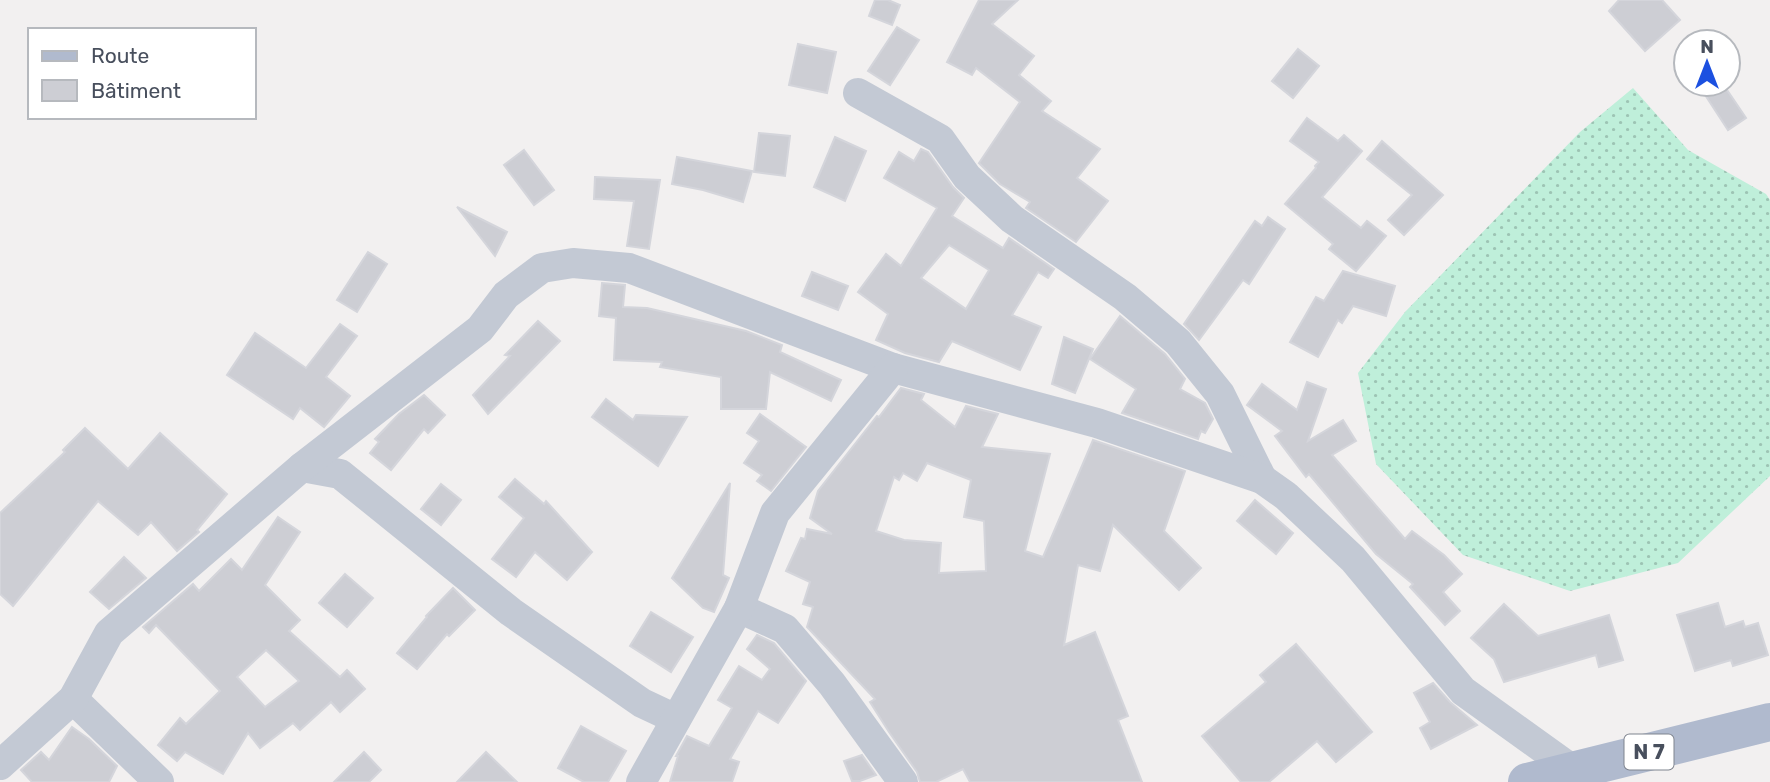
<svg xmlns="http://www.w3.org/2000/svg" width="1770" height="782" viewBox="0 0 1770 782" font-family="Rubik,sans-serif">
<defs>
<pattern id="grass-dots" width="8" height="8" patternUnits="userSpaceOnUse" patternTransform="scale(1.75)"><rect width="8" height="8" fill="#bfefda"/><path d="M2 2h.1M6 6h.1" fill="none" stroke="#9dc4b4" stroke-width="1.8" stroke-linecap="round"/></pattern>
</defs>
<rect width="100%" height="100%" fill="#f2f0f0"/>
<polygon fill="url(#grass-dots)" points="1633,88 1688,150 1766,194 1770,200 1770,476 1678,563 1570,591 1463,555 1376,464 1358,373 1405,312 1580,132"/>
<g fill="#cdced4" stroke="#d4d5db" stroke-width="2" fill-rule="evenodd">
<polygon points="875,0 888,0 900,5 892,25 869,16"/>
<polygon points="979,0 1018,0 992,24 1034,56 1019,75 1051,101 1042,111 1100,149 1077,178 1108,201 1076,242 1026,208 1030,202 1000,184 979,163 1020,102 976,68 972,75 947,62"/>
<polygon points="1619,0 1662,0 1680,20 1645,51 1609,11"/>
<polygon points="897,27 919,40 890,85 868,71"/>
<polygon points="798,44 836,52 827,93 789,85"/>
<polygon points="1298,49 1319,66 1293,98 1272,81"/>
<polygon points="1698,84 1723,84 1746,118 1728,130"/>
<polygon points="1307,118 1338,141 1344,135 1362,151 1322,197 1361,228 1367,221 1386,236 1356,271 1329,249 1333,244 1285,204 1316,168 1315,166 1319,162 1290,141"/>
<polygon points="759,133 790,136 785,176 754,172"/>
<polygon points="835,137 866,151 845,201 814,187"/>
<polygon points="1382,141 1443,195 1404,235 1388,220 1412,195 1367,159"/>
<path d="M 921,149 L 928,152 L 953,187 L 964,198 L 952,216 L 1003,248 L 1009,238 L 1054,269 L 1048,278 L 1038,272 L 1012,315 L 1041,327 L 1020,370 L 952,341 L 939,362 L 905,353 L 876,340 L 888,314 L 858,292 L 886,254 L 901,266 L 937,208 L 884,178 L 899,152 L 914,161 ZM 949,245 L 989,270 L 966,309 L 921,278 Z"/>
<polygon points="524,150 554,190 534,205 504,165"/>
<polygon points="677,157 752,171 743,202 703,190 672,184"/>
<polygon points="595,177 660,180 649,249 627,246 634,201 594,199"/>
<polygon points="457,207 507,232 495,256"/>
<polygon points="1268,217 1285,229 1249,284 1243,280 1199,340 1184,324 1255,221 1262,226"/>
<polygon points="368,252 387,264 357,312 337,300"/>
<polygon points="1343,271 1395,286 1386,316 1353,306 1342,323 1338,320 1318,357 1290,342 1316,297 1324,301"/>
<polygon points="812,272 848,286 838,310 802,296"/>
<polygon points="602,283 625,285 623,307 647,308 746,331 782,345 780,352 841,380 831,401 770,372 766,409 721,409 721,377 660,367 662,362 614,360 616,318 599,316"/>
<polygon points="1120,316 1165,354 1185,379 1180,389 1205,403 1213,419 1205,433 1201,431 1198,439 1122,413 1136,389 1090,359"/>
<polygon points="538,321 560,341 488,414 473,395 510,356 505,355"/>
<polygon points="340,324 357,336 326,377 350,396 324,427 300,408 293,419 227,375 255,333 306,368"/>
<polygon points="1064,337 1093,349 1075,393 1052,384"/>
<polygon points="1307,382 1326,389 1308,441 1343,420 1356,441 1332,455 1405,539 1412,531 1444,555 1462,574 1443,592 1460,611 1445,625 1410,587 1413,584 1376,554 1309,474 1306,477 1275,436 1282,431 1247,405 1262,384 1297,410"/>
<path d="M 901,388 L 924,394 L 921,400 L 955,427 L 966,406 L 998,414 L 982,447 L 1050,454 L 1025,551 L 1043,557 L 1093,440 L 1185,471 L 1164,531 L 1201,568 L 1179,590 L 1113,525 L 1100,571 L 1078,565 L 1064,645 L 1095,632 L 1128,716 L 1118,720 L 1142,782 L 970,782 L 963,769 L 936,782 L 920,782 L 917,772 L 889,732 L 870,702 L 875,699 L 807,627 L 813,607 L 803,604 L 810,582 L 786,571 L 801,538 L 805,539 L 807,529 L 832,534 L 810,518 L 818,491 L 877,416 L 879,417 ZM 927,463 L 971,480 L 964,517 L 984,521 L 986,571 L 939,573 L 941,543 L 904,540 L 876,531 L 894,477 L 899,480 L 903,473 L 917,481 Z"/>
<polygon points="424,395 445,415 428,433 424,429 391,470 370,453 379,442 375,439 399,414"/>
<polygon points="606,399 633,420 636,415 687,417 658,466 592,417"/>
<polygon points="760,414 806,447 771,491 757,481 762,475 744,463 759,441 747,433"/>
<polygon points="85,428 128,469 160,433 227,494 197,530 199,532 177,551 151,522 138,535 98,501 13,606 0,594 0,513 65,452 63,450"/>
<polygon points="515,479 544,504 546,501 592,552 567,580 535,552 516,577 492,559 524,518 499,497"/>
<polygon points="730,483 723,575 729,578 714,612 703,608 672,578"/>
<polygon points="441,484 461,500 441,525 421,509"/>
<polygon points="1255,500 1293,533 1276,554 1237,521"/>
<path d="M 278,517 L 300,532 L 265,585 L 300,620 L 289,631 L 340,677 L 347,670 L 365,689 L 340,712 L 331,702 L 300,730 L 293,723 L 260,748 L 248,733 L 223,774 L 185,752 L 177,761 L 158,745 L 180,718 L 186,724 L 220,691 L 156,625 L 149,633 L 143,627 L 193,584 L 199,591 L 231,559 L 242,570 ZM 266,650 L 299,681 L 265,707 L 237,677 Z"/>
<polygon points="124,557 146,578 109,609 90,592"/>
<polygon points="345,574 373,598 347,627 319,603"/>
<polygon points="453,588 475,610 449,636 447,634 417,669 397,653 427,617 426,616"/>
<polygon points="1718,603 1725,627 1743,621 1745,627 1758,623 1768,655 1733,666 1731,660 1695,671 1677,615"/>
<polygon points="1504,604 1538,636 1609,615 1623,660 1599,667 1596,655 1504,682 1494,659 1471,638"/>
<polygon points="651,612 693,637 671,672 630,646"/>
<polygon points="757,635 774,643 806,681 778,723 758,711 730,759 739,762 732,782 670,782 678,756 676,756 687,736 709,746 732,708 718,700 739,666 762,680 770,669 747,649"/>
<polygon points="1296,644 1372,732 1336,762 1317,741 1269,782 1241,782 1202,736 1266,682 1260,675"/>
<polygon points="1433,683 1450,702 1477,725 1431,749 1420,728 1430,722 1414,693"/>
<polygon points="581,726 626,751 608,782 584,782 558,768"/>
<polygon points="72,727 89,739 117,766 109,782 32,782 21,770 41,752 49,760"/>
<polygon points="364,752 381,770 369,782 334,782"/>
<polygon points="486,752 517,782 457,782"/>
<polygon points="862,755 876,775 860,781 852,781 844,761"/>
</g>
<g fill="none" stroke-linecap="round" stroke-linejoin="round">
<g stroke="#c3c9d4" stroke-width="30">
<polyline points="858,93 940,139 967,177 1012,219 1125,297 1178,342 1220,394 1262,479"/>
<polyline points="302,467 340,474 511,612 642,703 676,719"/>
<polyline points="739,608 785,629 832,684 903,782"/>
<polyline points="73,699 159,782"/>
<polyline points="0,765 73,699 109,633 302,467 480,329 506,295 542,268 573,263 629,268 893,368 1097,423 1262,479 1286,496 1353,559 1463,691 1573,770"/>
<polyline points="641,782 739,608 775,513 893,368"/>
</g>
<polyline stroke="#b0bace" stroke-width="38" points="1527,782 1770,722"/>
</g>
<g text-anchor="middle" stroke-width="7" stroke-linejoin="round" paint-order="stroke">
<rect fill="#fff" stroke="#7f848e" stroke-width="2" x="1624.5" y="734.5" width="49" height="35" rx="5"/>
<g font-size="21" font-weight="bold" fill="#484f5d">
<text x="1649" y="759">N 7</text>
</g>
</g>
<rect x="28" y="28" width="228" height="91" fill="#ffffff" stroke="#b6b9be" stroke-width="2"/>
<rect x="42" y="51" width="35" height="10" fill="#b0bace" stroke="#b6b9be" stroke-width="2"/>
<text x="91" y="63" font-size="21" fill="#484f5d">Route</text>
<rect x="42" y="80" width="35" height="21" fill="#cdced4" stroke="#b6b9be" stroke-width="2"/>
<text x="91" y="98" font-size="21" fill="#484f5d">Bâtiment</text>
<g transform="translate(1707 63)"><circle r="33" fill="#ffffff" stroke="#b6b9be" stroke-width="2"/>
<path d="M0-5L12 26L0 18L-12 26Z" fill="#1c50e0"/>
<text y="-10" font-size="19" font-weight="bold" text-anchor="middle" fill="#484f5d">N</text>
</g>
</svg>
